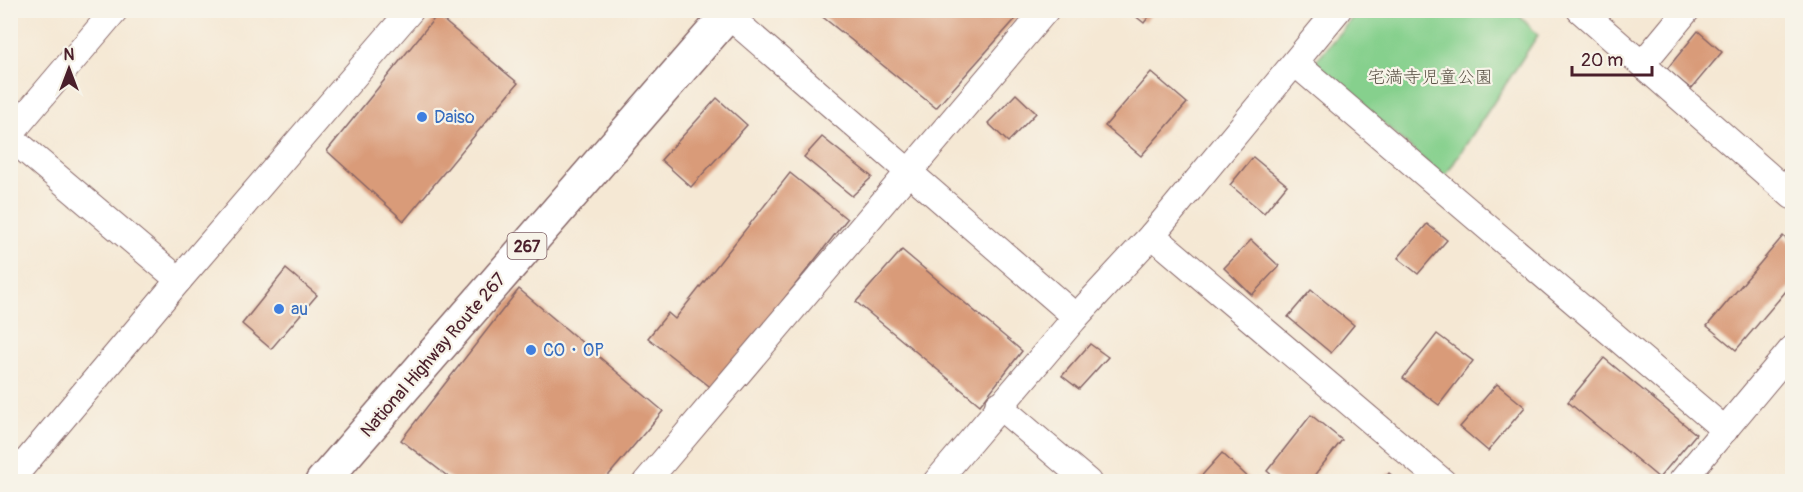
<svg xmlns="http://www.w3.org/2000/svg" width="1803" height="492" viewBox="0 0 1803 492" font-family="Pangolin,'Klee One',sans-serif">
<rect width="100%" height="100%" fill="#f7f3e8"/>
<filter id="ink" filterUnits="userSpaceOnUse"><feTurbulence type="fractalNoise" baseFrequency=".0167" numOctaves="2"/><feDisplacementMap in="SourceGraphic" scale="12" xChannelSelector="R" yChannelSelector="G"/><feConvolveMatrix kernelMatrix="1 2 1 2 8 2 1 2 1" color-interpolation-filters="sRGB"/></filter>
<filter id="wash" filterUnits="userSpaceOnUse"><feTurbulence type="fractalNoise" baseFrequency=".008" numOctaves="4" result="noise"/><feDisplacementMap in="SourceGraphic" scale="24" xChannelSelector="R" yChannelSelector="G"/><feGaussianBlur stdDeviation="1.35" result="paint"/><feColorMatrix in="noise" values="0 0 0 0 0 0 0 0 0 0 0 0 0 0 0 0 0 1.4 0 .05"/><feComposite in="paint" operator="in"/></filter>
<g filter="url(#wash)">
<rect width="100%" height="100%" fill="#f5e8d4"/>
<polygon fill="#86d08d" stroke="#68785c" stroke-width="1.5" points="1358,11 1515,11 1538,35 1444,178 1315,62"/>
<g id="blocks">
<g fill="#d99b79">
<polygon points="814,10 1013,10 1019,15 936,108"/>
<polygon points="1128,10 1154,10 1144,23"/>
<polygon points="437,15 518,83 404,221 327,151"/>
<polygon points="1698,31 1722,52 1691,89 1667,69"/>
<polygon points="1151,72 1187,103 1141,156 1105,126"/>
<polygon points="1016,94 1036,113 1008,142 988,123"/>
<polygon points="717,98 747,125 691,187 661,160"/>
<polygon points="822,137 872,177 852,196 804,157"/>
<polygon points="1253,157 1287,185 1264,213 1230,185"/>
<polygon points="790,173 847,219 713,389 648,338 668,313 675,319"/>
<polygon points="1427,224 1447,240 1418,274 1398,258"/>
<polygon points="1783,236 1792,244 1792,284 1736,350 1707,326"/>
<polygon points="1251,240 1279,266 1252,295 1224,268"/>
<polygon points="902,250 1022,351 980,405 856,302"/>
<polygon points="286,269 317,295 271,349 242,324"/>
<polygon points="519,289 663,411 603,482 455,482 401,440"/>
<polygon points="1311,290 1354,325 1331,353 1288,317"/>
<polygon points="1437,334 1473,361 1439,405 1403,378"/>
<polygon points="1090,344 1108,357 1079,389 1062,376"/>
<polygon points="1604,358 1696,434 1659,478 1568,402"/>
<polygon points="1497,384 1525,407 1488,451 1460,427"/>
<polygon points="1311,415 1342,440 1309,482 1280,482 1267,471"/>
<polygon points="1222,453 1253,482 1196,482"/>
<polygon points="1389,473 1400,482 1382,482"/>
</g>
</g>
</g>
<g filter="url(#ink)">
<use href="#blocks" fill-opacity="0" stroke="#866566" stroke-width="1.5"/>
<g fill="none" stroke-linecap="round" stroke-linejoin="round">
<defs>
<g id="minor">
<polyline points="722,10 1076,317"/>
<polyline points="1580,10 1792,196"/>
<polyline points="1295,63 1725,430"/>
<polyline points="1643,63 1687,10"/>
<polyline points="10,134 115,10"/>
<polyline points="10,137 179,280"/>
<polyline points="1152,235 1443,482"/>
<polyline points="998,405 1088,482"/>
<polyline points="10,481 179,280 411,10"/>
<polyline points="646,482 1046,10"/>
<polyline points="936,482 1076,317 1152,235 1338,10"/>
<polyline points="1681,482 1792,349"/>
</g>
<polyline id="highway" points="322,482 732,10"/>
</defs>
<use href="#minor" stroke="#866566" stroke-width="28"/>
<use href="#highway" stroke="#866566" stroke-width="36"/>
<use href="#minor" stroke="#fff" stroke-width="26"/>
<use href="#highway" stroke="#fff" stroke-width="33"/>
</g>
</g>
<g fill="#3f7fe0" stroke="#f7f3e8" stroke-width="2">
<circle cx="422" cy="117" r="6"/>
<circle cx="279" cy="309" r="6"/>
<circle cx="531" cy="350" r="6"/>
</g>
<g text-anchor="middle" stroke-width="4.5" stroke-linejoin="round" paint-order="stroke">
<rect fill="#f7f3e8" stroke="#7e5f64" stroke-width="1.5" x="507.5" y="233" width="39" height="26" rx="4.5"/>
<g font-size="16" font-weight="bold" fill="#4a1f2b">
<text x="527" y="252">267</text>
</g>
<g font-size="18" fill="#5c5448" stroke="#f7f3e8">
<text x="1430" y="83">宅満寺児童公園</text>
</g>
<g font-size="18" fill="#366cbe" stroke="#f7f3e8" text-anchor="start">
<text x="434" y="123">Daiso</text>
<text x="291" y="315">au</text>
<text x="543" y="356">CO・OP</text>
</g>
<g font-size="18" fill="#4a1f2b" stroke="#f7f3e8">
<text transform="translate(433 355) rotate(-49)" y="6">National Highway Route 267</text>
</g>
</g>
<rect width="1803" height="492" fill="none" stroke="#f7f3e8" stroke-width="36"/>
<g transform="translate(69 69)" stroke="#f7f3e8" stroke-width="4.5" paint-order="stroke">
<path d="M0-4.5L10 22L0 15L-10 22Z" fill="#4a1f2b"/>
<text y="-9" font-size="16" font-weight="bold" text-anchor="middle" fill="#4a1f2b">N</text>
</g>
<path d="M1572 66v9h80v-9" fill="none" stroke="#4a1f2b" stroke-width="3"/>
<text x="1581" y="66" font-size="18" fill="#4a1f2b" stroke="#f7f3e8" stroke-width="4.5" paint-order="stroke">20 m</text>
</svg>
